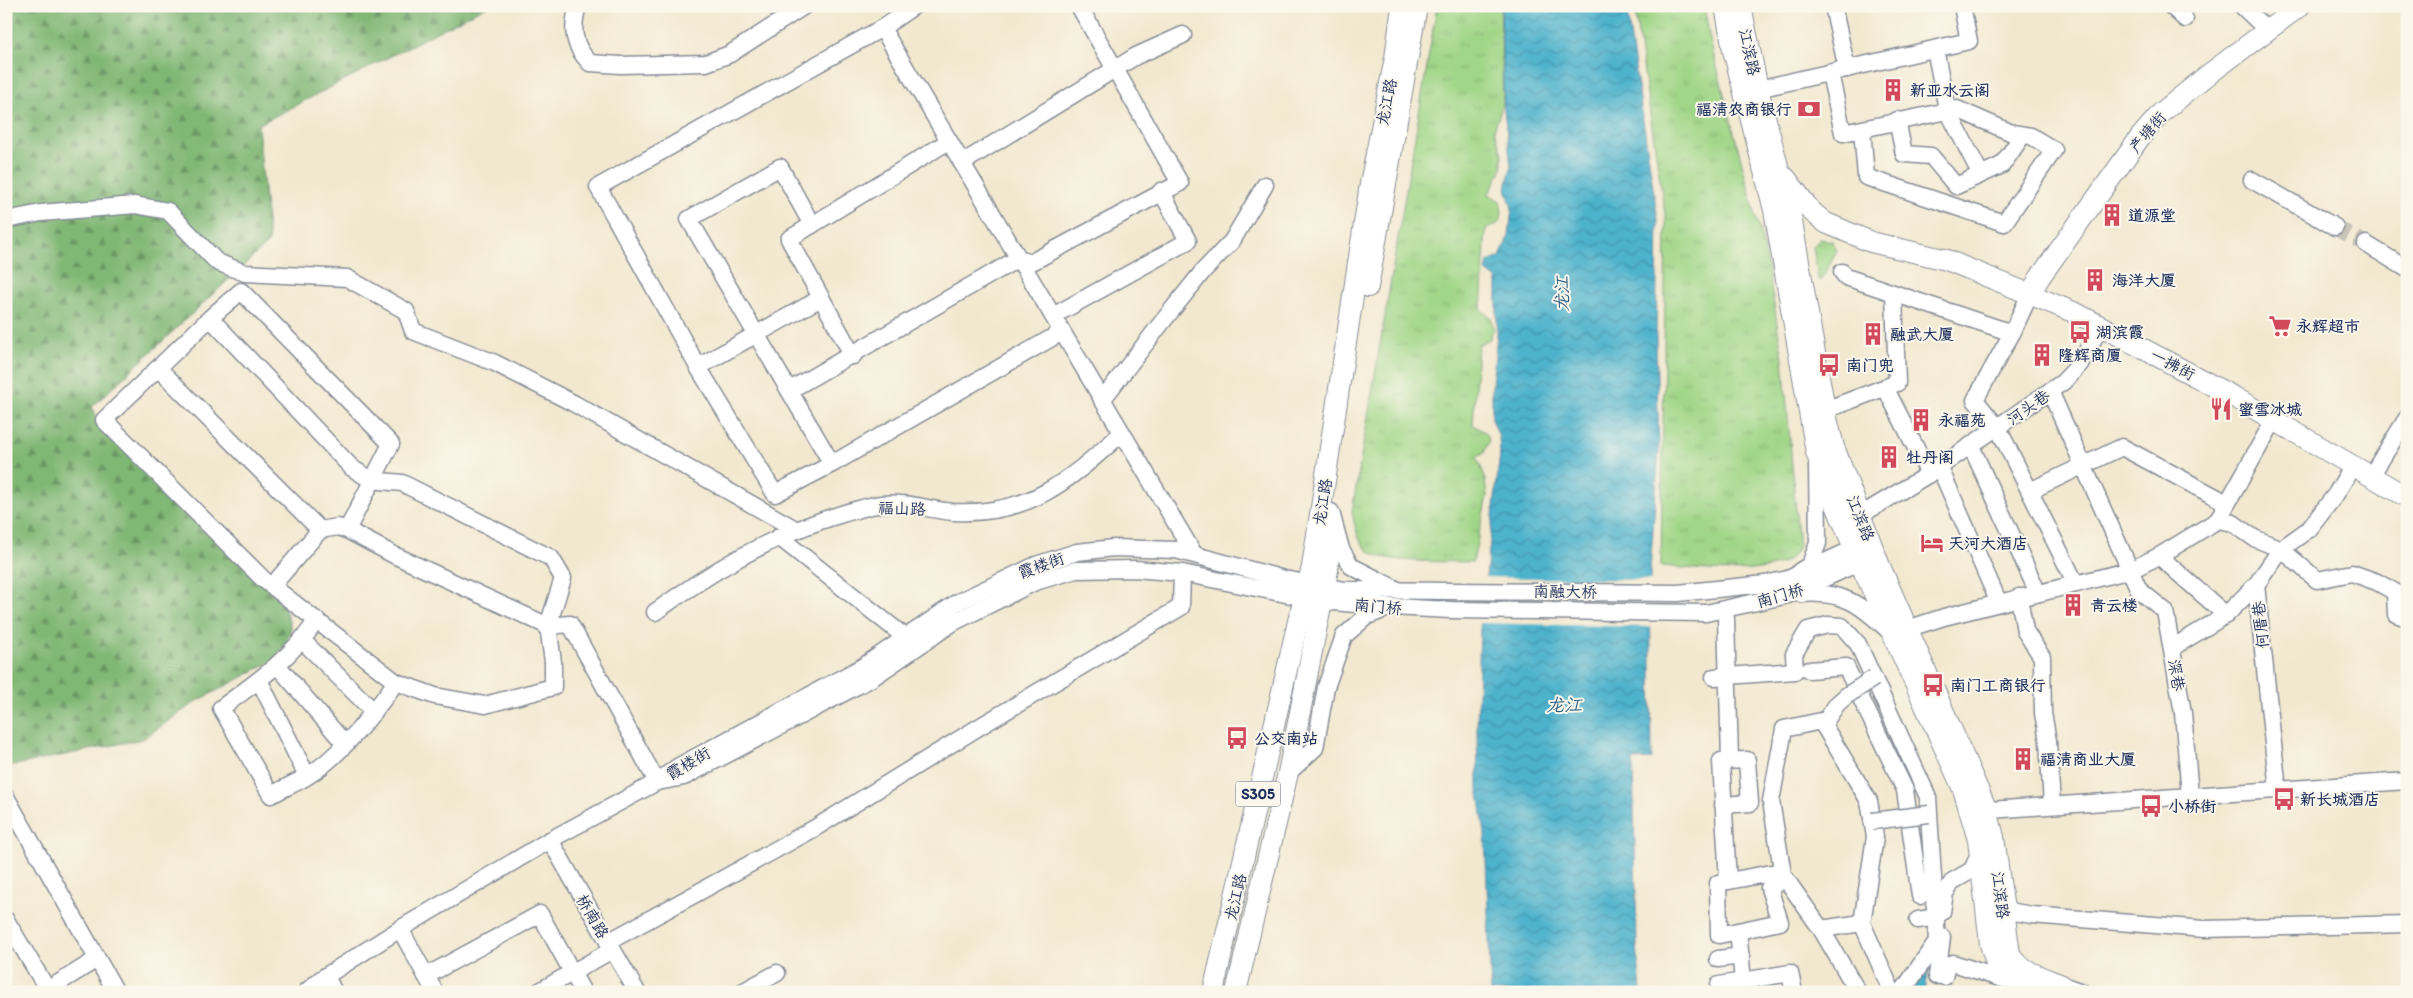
<svg xmlns="http://www.w3.org/2000/svg" width="2413" height="998" viewBox="0 0 2413 998" font-family="Itim,'LXGW WenKai TC',sans-serif">
<defs>
<pattern id="grass-tufts" width="24" height="20" patternUnits="userSpaceOnUse" patternTransform="scale(1.25)"><rect width="24" height="20" fill="#a0d687"/><path d="M3 7l-1-3M5 7V3M7 7l1-3M15 17l-1-3M17 17v-4M19 17l1-3" fill="none" stroke="#89b877"/></pattern>
<pattern id="forest-firs" width="22" height="20" patternUnits="userSpaceOnUse" patternTransform="scale(1.25)"><rect width="22" height="20" fill="#80b774"/><path d="M5 1l3.5 6h-7zM16 11l3.5 6h-7z" fill="#689562"/></pattern>
<pattern id="water-waves" width="16" height="10" patternUnits="userSpaceOnUse" patternTransform="scale(1.25)"><rect width="16" height="10" fill="#4db2cc"/><path d="M0 5q4-4 8 0t8 0" fill="none" stroke="#3f91a9"/></pattern>
</defs>
<rect width="100%" height="100%" fill="#fbf7ec"/>
<filter id="ink" filterUnits="userSpaceOnUse"><feTurbulence type="fractalNoise" baseFrequency=".02" numOctaves="2"/><feDisplacementMap in="SourceGraphic" scale="10" xChannelSelector="R" yChannelSelector="G"/><feConvolveMatrix kernelMatrix="1 2 1 2 8 2 1 2 1" color-interpolation-filters="sRGB"/></filter>
<filter id="wash" filterUnits="userSpaceOnUse"><feTurbulence type="fractalNoise" baseFrequency=".0096" numOctaves="4" result="noise"/><feDisplacementMap in="SourceGraphic" scale="20" xChannelSelector="R" yChannelSelector="G"/><feGaussianBlur stdDeviation="1.12" result="paint"/><feColorMatrix in="noise" values="0 0 0 0 0 0 0 0 0 0 0 0 0 0 0 0 0 1.4 0 .05"/><feComposite in="paint" operator="in"/></filter>
<g filter="url(#wash)">
<rect width="100%" height="100%" fill="#f2e8cf"/>
<g fill="url(#grass-tufts)" stroke="#5e8272">
<path d="M 1437,6 L 1500,6 L 1503,104 L 1494,130 L 1502,154 L 1502,168 L 1489,194 L 1500,201 C 1504,215 1502,226 1486,228 L 1481,310 L 1491,317 L 1494,329 L 1489,340 L 1478,345 L 1473,425 L 1486,433 L 1489,440 L 1484,453 L 1477,458 L 1484,474 L 1487,496 L 1473,562 C 1451,561 1386,564 1370,552 C 1357,542 1355,527 1352,511 Z"/>
<path d="M 1634,6 L 1704,6 L 1710,40 L 1766,256 L 1783,359 L 1799,547 C 1784,583 1694,568 1661,566 L 1666,221 Z"/>
<polygon points="1820,239 1832,241 1837,251 1821,281 1818,278 1813,246"/>
</g>
<polygon fill="url(#forest-firs)" stroke="#4e7369" points="6,6 487,6 258,125 269,242 92,407 98,419 284,605 291,629 287,641 276,659 194,703 143,739 6,767"/>
<g fill="url(#water-waves)" stroke="#347095">
<polygon points="1501,6 1626,6 1658,221 1656,340 1659,449 1650,570 1652,759 1633,760 1637,945 1641,992 1491,992 1485,834 1478,787 1477,729 1480,629 1500,454 1499,437 1492,419 1492,385 1497,334 1497,279 1486,271 1488,262 1500,257 1509,235 1512,208 1506,188 1511,167 1504,110"/>
<polygon points="1929,967 1925,992 1909,992"/>
</g>
<polygon fill="#f2e8cf" points="1483,577 1653,580 1653,627 1478,623"/>
</g>
<g filter="url(#ink)">
<g fill="none" stroke-linecap="round" stroke-linejoin="round">
<polyline stroke="#c7c3b8" stroke-width="16" stroke-dasharray="16 8" stroke-linecap="butt" points="2335,227 2366,244"/>
<defs>
<g id="minor">
<path d="M 578,6 C 571,29 573,46 590,63 L 620,65 L 706,63 L 730,54 L 804,6"/>
<polyline points="914,6 882,28 598,187 698,367 775,494 832,464 1062,332"/>
<polyline points="1833,6 1847,69"/>
<polyline points="2171,6 2185,19"/>
<polyline points="2242,6 2267,30"/>
<polyline points="882,28 1194,554"/>
<polyline points="1935,49 1947,109 1980,173"/>
<polyline points="1830,73 1843,133 1957,109 2012,133 2031,136 2054,150 2004,223 1866,177 1862,129"/>
<polyline points="1758,89 1969,41 1962,6"/>
<polyline points="1897,120 1904,154 1931,156 1956,186 2002,165 2022,136"/>
<polyline points="962,163 1136,56 1183,35"/>
<polyline points="2252,180 2335,227"/>
<polyline points="6,220 41,213 135,205 168,211 217,262 245,273 347,278 406,311 413,331 495,363 573,403 797,530"/>
<polyline points="812,225 780,167 689,219 832,464"/>
<polyline points="2366,244 2407,269"/>
<polyline points="1019,258 1030,263 1180,183 1079,6"/>
<polyline points="1842,272 1846,277 2012,333"/>
<polyline points="2030,294 2012,333 1975,400 1998,428 2076,584"/>
<polyline points="1053,316 1188,241 1161,191"/>
<polyline points="210,318 352,468 371,480 402,483 551,558 563,578 548,626 553,662 553,687 485,705 435,696 396,682 263,579 104,420 210,318 241,291 391,444 347,530"/>
<polyline points="853,356 789,239 949,141"/>
<polyline points="698,367 821,298"/>
<polyline points="159,369 320,530 338,527 347,530 394,555 548,626 570,624 657,782"/>
<polyline points="1886,389 1929,474"/>
<polyline points="790,390 1019,258"/>
<polyline points="2050,391 2139,590 2165,611 2183,713 2190,795"/>
<polyline points="1102,400 1163,321 1204,270 1232,241 1265,185"/>
<polyline points="1825,410 1897,383 1894,294"/>
<polyline points="1971,446 2038,593"/>
<polyline points="1939,466 1999,603"/>
<polyline points="2371,476 2407,418"/>
<polyline points="2030,491 2122,447 2227,503"/>
<polyline points="1331,512 1341,549 1351,566 1396,589"/>
<polyline points="1859,516 1929,474 2063,382 2080,364 2101,325"/>
<polyline points="2218,520 2233,523 2254,538 2281,549 2317,580 2352,573 2377,582 2395,592 2396,614 2407,618"/>
<polyline points="779,537 905,637"/>
<polyline points="2159,556 2226,615"/>
<polyline points="1800,571 1810,565 1818,543 1817,465"/>
<polyline points="272,586 320,530"/>
<path d="M 1801,594 C 1843,591 1859,603 1889,631"/>
<polyline points="2019,597 2025,631 2042,657 2043,713 2048,741 2052,805"/>
<path d="M 655,612 C 708,574 760,542 823,520 C 842,514 862,507 881,504 C 905,501 930,510 953,512 C 1030,516 1068,481 1122,433"/>
<polyline points="1726,618 1730,760"/>
<path d="M 317,620 C 292,657 257,682 221,708 L 271,795 C 282,789 294,784 306,777 C 340,757 373,714 396,682"/>
<polyline points="1907,629 1944,617 2131,570 2159,556 2218,520 2274,420"/>
<polyline points="303,641 374,712"/>
<polyline points="2172,648 2226,615 2256,585"/>
<polyline points="277,665 345,744"/>
<polyline points="1809,670 1846,667 1905,790 1920,896"/>
<polyline points="1714,677 1795,671 1794,654 1808,630 1828,625 1842,626 1858,644 1928,797 1937,941 1902,992"/>
<polyline points="259,680 307,776"/>
<polyline points="1823,725 1837,704 1846,696"/>
<polyline points="1288,773 1315,748 1326,687 1344,636 1367,616 1386,609"/>
<polyline points="663,781 684,777 872,678 954,622 1035,582 1076,570 1135,569 1182,573 1321,601 1391,607 1451,610 1706,613 1788,595 1869,558"/>
<polyline points="2278,790 2256,585 2281,549 2309,529 2336,494 2353,465"/>
<polyline points="6,797 116,992"/>
<polyline points="1723,805 1750,803 1747,760 1721,761 1728,881"/>
<polyline points="1975,811 2407,781"/>
<polyline points="550,840 637,992"/>
<polyline points="1782,871 1718,883 1719,935 1780,922 1769,888 1785,879"/>
<polyline points="2003,910 2032,915 2204,929 2407,924"/>
<polyline points="1942,912 1945,893 1953,881 1972,870 1980,852"/>
<polyline points="6,920 49,992"/>
<polyline points="1918,920 1937,917"/>
<polyline points="1862,923 1892,992"/>
<polyline points="400,929 435,992"/>
<polyline points="1821,929 1862,923 1875,837 1869,801 1821,721 1784,729 1771,801 1783,875 1821,929 1858,992"/>
<polyline points="1738,931 1743,981"/>
<polyline points="608,942 815,828 979,727 1181,607 1182,573"/>
<polyline points="1718,959 1741,956"/>
<polyline points="326,976 334,992"/>
<polyline points="426,976 540,914 583,992"/>
<polyline points="1937,976 1942,937"/>
<polyline points="1944,977 1947,966 1953,963 2012,982"/>
<polyline points="1719,985 1790,973 1794,992"/>
<polyline points="2062,985 2082,992"/>
<polyline points="44,992 97,959"/>
<polyline points="306,992 321,979 400,929 550,840 657,782 679,766 862,667 956,603 1036,565 1077,552 1114,548 1176,550 1284,579 1345,590 1678,593 1765,584 1788,579 1864,544"/>
<polyline points="538,992 612,950"/>
<polyline points="742,992 777,973"/>
</g>
<g id="major">
<polyline points="1725,6 1733,50 1774,210 1816,452 1830,491 1865,574 1963,789 1978,840 1990,944 1996,963 2004,974 2032,992"/>
<path d="M 1741,6 L 1758,89 L 1791,216 L 1825,410 L 1834,447 L 1880,566 L 1987,810 L 1994,837 L 2010,954 C 2022,972 2042,977 2062,985"/>
<polyline points="1786,178 1811,211 1826,223 1871,242 1947,260 2078,314 2234,397 2407,497"/>
<polyline points="1368,287 1417,6"/>
<polyline points="2030,294 2040,277 2141,136 2161,113 2209,74 2300,6"/>
<polyline points="1213,992 1299,617 1312,567 1370,184 1395,58 1402,6"/>
<polyline points="1236,992 1288,773 1328,570 1330,526"/>
</g>
</defs>
<use href="#minor" stroke="#868c96" stroke-width="19"/>
<use href="#major" stroke="#868c96" stroke-width="22"/>
<use href="#minor" stroke="#fff" stroke-width="16"/>
<use href="#major" stroke="#fff" stroke-width="20"/>
<defs>
<g id="minor-bridge">
<polyline points="1846,696 1874,678"/>
<polyline points="1872,821 1929,814"/>
</g>
</defs>
<use href="#minor-bridge" stroke="#868c96" stroke-width="19" stroke-linecap="butt"/>
<use href="#minor-bridge" stroke="#fff" stroke-width="16"/>
</g>
</g>
<defs>
<symbol id="building-bare" viewBox="-9 -9 18 18"><path d="M-4-6H4V6H1V3H-1V6H-4ZM-2.5-4.3h1.7v1.8h-1.7ZM.8-4.3h1.7v1.8H.8ZM-2.5-1h1.7V.8h-1.7ZM.8-1h1.7V.8H.8Z" fill="#d1495b" stroke="#fbf7ec" stroke-width="2.5" paint-order="stroke"/></symbol>
<symbol id="bank-bare" viewBox="-9 -9 18 18"><path d="M-6-4H6V4H-6ZM0-2.3a2.3 2.3 0 1 0 0 4.6a2.3 2.3 0 1 0 0-4.6Z" fill="#d1495b" stroke="#fbf7ec" stroke-width="2.5" paint-order="stroke"/></symbol>
<symbol id="supermarket-bare" viewBox="-9 -9 18 18"><path d="M-6-5.5h2.5l.6 2H6L4.5 2H-2.5L-4.4-4H-6ZM-1.5 3.2a1.3 1.3 0 1 0 .1 0ZM3 3.2a1.3 1.3 0 1 0 .1 0Z" fill="#d1495b" stroke="#fbf7ec" stroke-width="2.5" paint-order="stroke"/></symbol>
<symbol id="bus-bare" viewBox="-9 -9 18 18"><path d="M-5-6H5V4H4V6H2V4H-2V6H-4V4H-5ZM-3.5-4V0h7V-4ZM-3.5 1.2v1.5H-2V1.2ZM2 1.2v1.5H3.5V1.2Z" fill="#d1495b" stroke="#fbf7ec" stroke-width="2.5" paint-order="stroke"/></symbol>
<symbol id="restaurant-bare" viewBox="-9 -9 18 18"><path d="M-5-6h1v4h1v-4h1v4h1v-4h1v5L-1.5 .5V6h-2V.5L-5-1ZM5-6V6H3V1.5H1.5Q1.5-4 5-6Z" fill="#d1495b" stroke="#fbf7ec" stroke-width="2.5" paint-order="stroke"/></symbol>
<symbol id="hotel-bare" viewBox="-9 -9 18 18"><path d="M-6-4.5h1.5V1H6V5H4.5V3h-9V5H-6ZM-4 0a1.8 1.8 0 1 1 3.6 0ZM.5 0V-2.5h3Q6-2.5 6 0Z" fill="#d1495b" stroke="#fbf7ec" stroke-width="2.5" paint-order="stroke"/></symbol>
</defs>
<g fill-rule="evenodd">
<use href="#building-bare" x="1877" y="74" width="32" height="32"/>
<use href="#bank-bare" x="1793" y="93" width="32" height="32"/>
<use href="#building-bare" x="2096" y="199" width="32" height="32"/>
<use href="#building-bare" x="2079" y="264" width="32" height="32"/>
<use href="#supermarket-bare" x="2264" y="310" width="32" height="32"/>
<use href="#bus-bare" x="2064" y="316" width="32" height="32"/>
<use href="#building-bare" x="1857" y="318" width="32" height="32"/>
<use href="#building-bare" x="2026" y="339" width="32" height="32"/>
<use href="#bus-bare" x="1813" y="349" width="32" height="32"/>
<use href="#restaurant-bare" x="2205" y="393" width="32" height="32"/>
<use href="#building-bare" x="1905" y="404" width="32" height="32"/>
<use href="#building-bare" x="1873" y="441" width="32" height="32"/>
<use href="#hotel-bare" x="1916" y="527" width="32" height="32"/>
<use href="#building-bare" x="2057" y="589" width="32" height="32"/>
<use href="#bus-bare" x="1917" y="669" width="32" height="32"/>
<use href="#bus-bare" x="1221" y="722" width="32" height="32"/>
<use href="#building-bare" x="2007" y="743" width="32" height="32"/>
<use href="#bus-bare" x="2268" y="783" width="32" height="32"/>
<use href="#bus-bare" x="2135" y="790" width="32" height="32"/>
</g>
<g text-anchor="middle" stroke-width="4" stroke-linejoin="round" paint-order="stroke">
<rect fill="#fbf7ec" stroke="#5e6b89" stroke-width="1" x="1235.5" y="781.5" width="45" height="25" rx="4"/>
<g font-size="15" font-weight="bold" fill="#1b2f5e">
<text x="1258" y="799">S305</text>
</g>
<g font-size="16" fill="#1b2f5e" stroke="#fbf7ec">
<text transform="translate(1750 52) rotate(78)" y="6">江滨路</text>
<text transform="translate(1386 102) rotate(-79)" y="6">龙江路</text>
<text transform="translate(2147 132) rotate(-50)" y="6">产塘街</text>
<text transform="translate(2173 364) rotate(28)" y="6">一拂街</text>
<text transform="translate(2028 407) rotate(-35)" y="6">河头巷</text>
<text transform="translate(1322 502) rotate(-81)" y="6">龙江路</text>
<text transform="translate(902 508) rotate(2)" y="6">福山路</text>
<text transform="translate(1861 518) rotate(68)" y="6">江滨路</text>
<text transform="translate(1041 565) rotate(-20)" y="6">霞楼街</text>
<text transform="translate(1565 591) rotate(1)" y="6">南融大桥</text>
<text transform="translate(1780 595) rotate(-16)" y="6">南门桥</text>
<text transform="translate(1378 606) rotate(5)" y="6">南门桥</text>
<text transform="translate(2260 625) rotate(-96)" y="6">何厝巷</text>
<text transform="translate(2177 675) rotate(80)" y="6">深巷</text>
<text transform="translate(688 763) rotate(-31)" y="6">霞楼街</text>
<text transform="translate(2001 895) rotate(83)" y="6">江滨路</text>
<text transform="translate(1235 897) rotate(-77)" y="6">龙江路</text>
<text transform="translate(593 916) rotate(60)" y="6">桥南路</text>
</g>
<g font-size="16" font-weight="bold" fill="#1b2f5e" stroke="#fbf7ec" text-anchor="start">
<text x="1910" y="96">新亚水云阁</text>
<text x="1792" y="115" text-anchor="end">福清农商银行</text>
<text x="2128" y="221">道源堂</text>
<text x="2112" y="286">海洋大厦</text>
<text x="2296" y="332">永辉超市</text>
<text x="2096" y="338">湖滨霞</text>
<text x="1890" y="340">融武大厦</text>
<text x="2058" y="361">隆辉商厦</text>
<text x="1846" y="371">南门兜</text>
<text x="2238" y="415">蜜雪冰城</text>
<text x="1938" y="426">永福苑</text>
<text x="1906" y="463">牡丹阁</text>
<text x="1948" y="549">天河大酒店</text>
<text x="2090" y="611">青云楼</text>
<text x="1950" y="691">南门工商银行</text>
<text x="1254" y="744">公交南站</text>
<text x="2040" y="765">福清商业大厦</text>
<text x="2300" y="805">新长城酒店</text>
<text x="2168" y="812">小桥街</text>
</g>
<g font-size="18" font-style="italic" fill="#2c5d84" stroke="#fbf7ec">
<text transform="translate(1562 294) rotate(-90)" y="6">龙江</text>
<text x="1564" y="711">龙江</text>
</g>
</g>
<rect width="2413" height="998" fill="none" stroke="#fbf7ec" stroke-width="25"/>
</svg>
